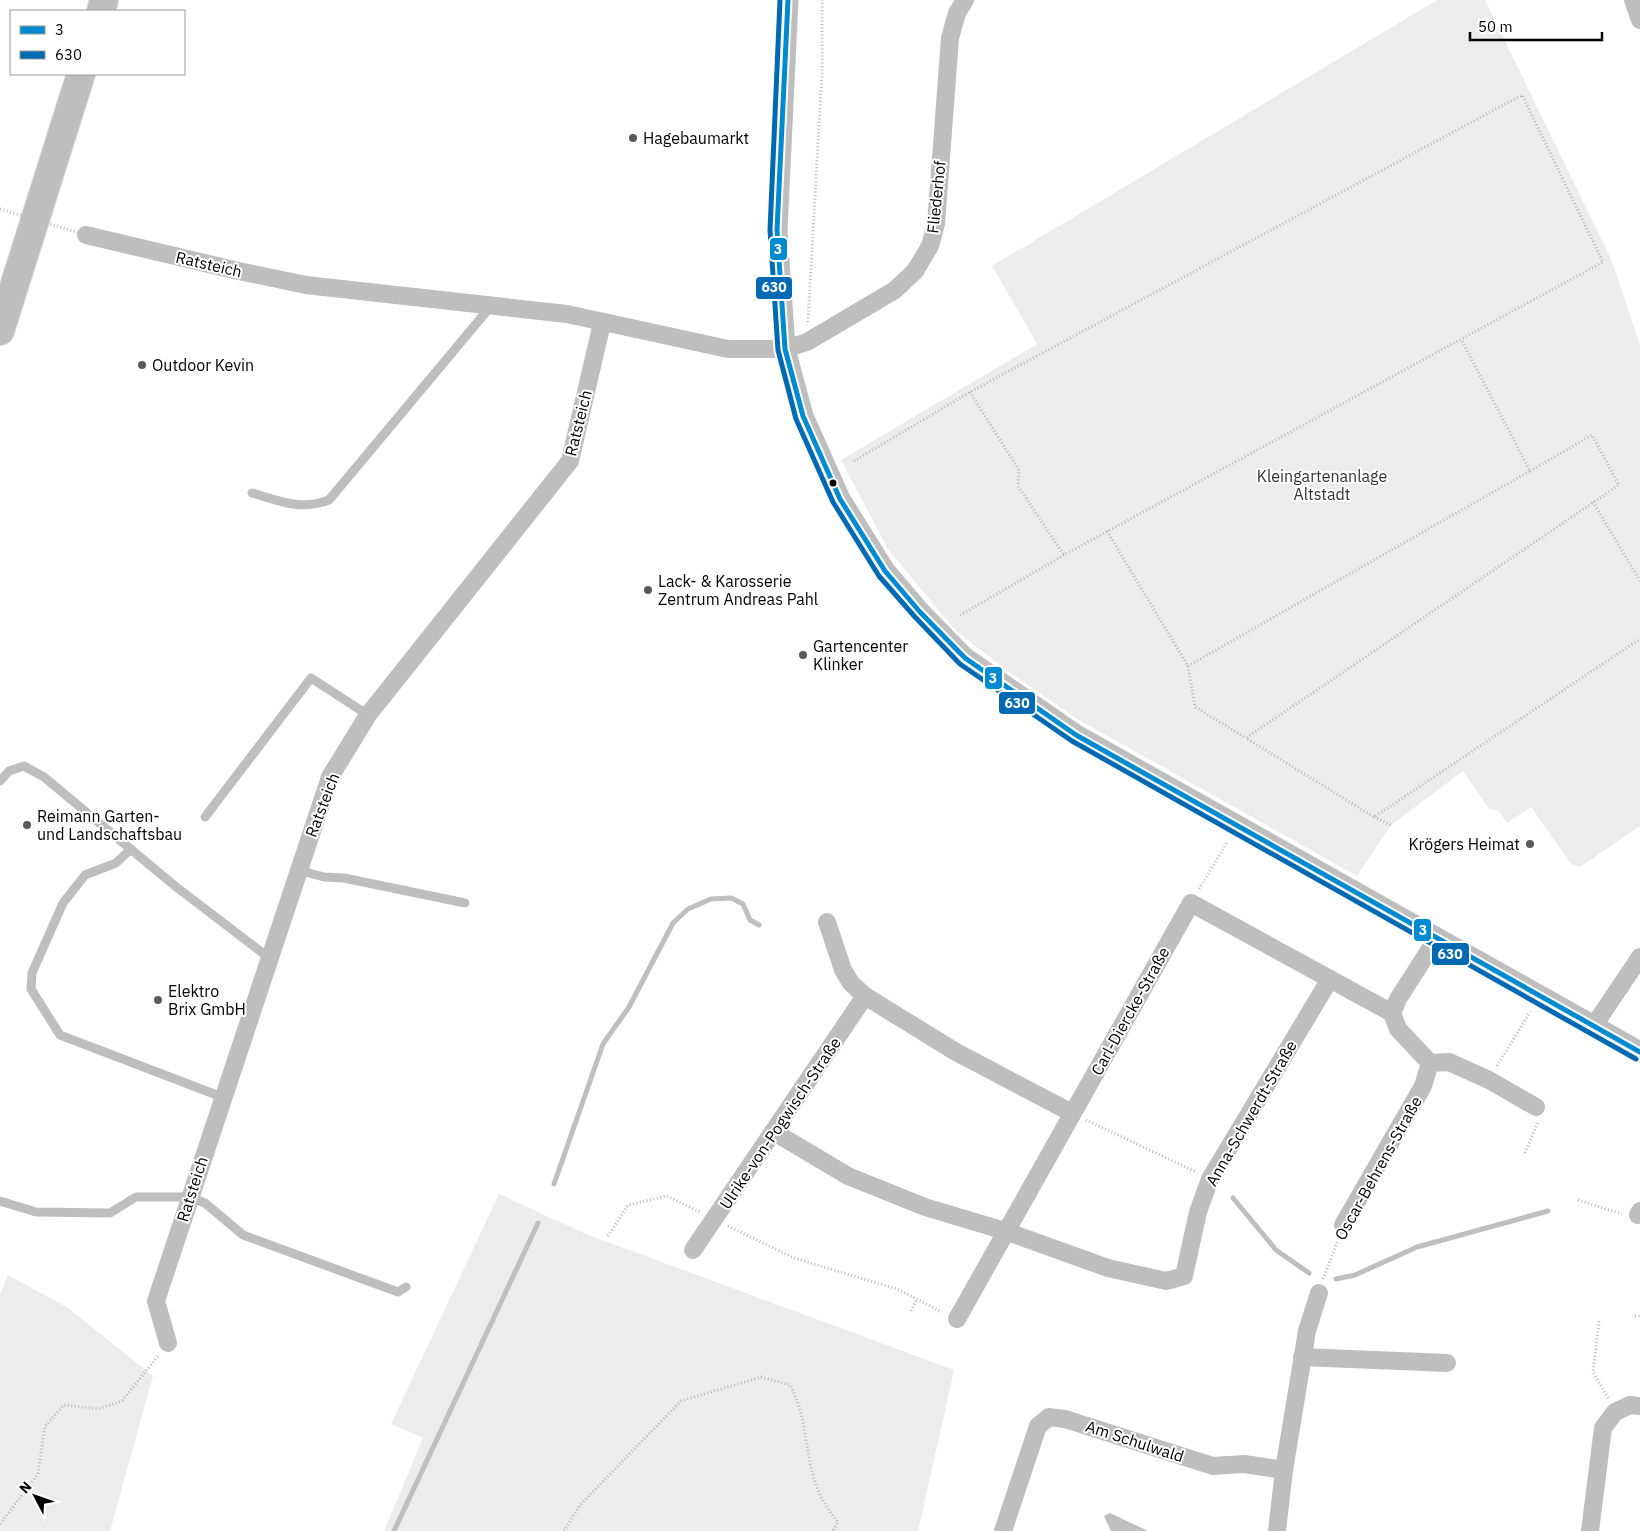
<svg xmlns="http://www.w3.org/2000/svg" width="1640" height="1531" viewBox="0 0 1640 1531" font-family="'IBM Plex Sans',sans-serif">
<rect width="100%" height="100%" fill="#fff"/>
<g fill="#ececec">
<polygon points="1437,0 1485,0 1611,259 1640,345 1640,826 1580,867 1571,864 1531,807 1507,823 1499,811 1489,809 1463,771 1391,825 1357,876 1079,720 1006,670 955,630 888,549 841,460 1037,344 992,266"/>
<polygon points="499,1194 586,1234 954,1370 918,1531 384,1531 423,1438 391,1424"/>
<polygon points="8,1275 68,1308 153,1376 110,1531 0,1531 0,1294"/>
</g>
<polygon fill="#bfbfbf" points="1110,1513 1148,1531 1111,1531 1104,1516"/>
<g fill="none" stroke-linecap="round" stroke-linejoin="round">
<g stroke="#bfbfbf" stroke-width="5">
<polyline points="554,1184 603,1044 629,1007 673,923 688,909 711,899 731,898 743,904 750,920 759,925"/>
<polyline points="1233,1198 1276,1250 1309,1273"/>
<polyline points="1336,1279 1355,1275 1417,1247 1548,1211"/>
<polyline points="394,1531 538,1223"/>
</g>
<defs>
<g id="primary">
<polyline points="101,11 104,0"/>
<polyline points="0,331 81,74"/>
</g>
</defs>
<use href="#primary" stroke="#dbdbdb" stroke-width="30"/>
<g stroke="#b9b9b9" stroke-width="3" stroke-dasharray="1 2.5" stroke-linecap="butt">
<polyline points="808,322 822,71 822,0"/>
<polyline points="970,392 1019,470 1018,486 1064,555"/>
<polyline points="854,461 970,392 1522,95 1603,262 1064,555 959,616"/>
<polyline points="1530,471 1592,435 1619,485 1246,738 1374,817 1640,639"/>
<polyline points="1593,502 1640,581"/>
<polyline points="1107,531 1188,666 1530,471 1461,339"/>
<polyline points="1188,666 1195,707 1246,738"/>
<polyline points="1374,817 1391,825"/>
<polyline points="1199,889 1228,841"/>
<polyline points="1497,1066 1530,1012"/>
<polyline points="1086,1120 1196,1172"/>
<polyline points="1525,1153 1538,1122"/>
<polyline points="1578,1200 1622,1214"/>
<polyline points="728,1226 794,1258 897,1289 942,1312"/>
<polyline points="608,1236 628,1205 667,1196 700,1212"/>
<polyline points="1323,1279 1338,1240"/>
<polyline points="911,1311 917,1299"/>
<polyline points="1635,1316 1640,1316"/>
<polyline points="1599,1321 1593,1372 1608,1398"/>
<polyline points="0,1524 38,1474 45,1426 64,1405 98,1409 122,1401 158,1356"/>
<path d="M 564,1531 L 580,1505 L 681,1401 L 761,1377 L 790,1385 C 815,1432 798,1476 838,1522 L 833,1531"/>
</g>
<g stroke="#bebebe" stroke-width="9">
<path d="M 252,493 C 281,501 299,511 329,500 L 491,306"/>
<polyline points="0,781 9,771 24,766 44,777 175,886 268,957"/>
<polyline points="205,817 311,678 368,715"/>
<polyline points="131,849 116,863 85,875 63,903 32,973 31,989 60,1035 222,1097"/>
<polyline points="298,870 324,877 344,878 465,903"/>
<polyline points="0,1201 36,1212 110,1213 136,1197 190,1197 205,1203 243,1235 398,1292 406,1287"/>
</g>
<g stroke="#bebebe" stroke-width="18">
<polyline points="1633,0 1640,20"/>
<polyline points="86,235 234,270 306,285 567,314 728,349 785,349 807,342 895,290 915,271 930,246 936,224 950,38 957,13 965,0"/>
<polyline points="827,922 843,970 851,983 865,996 956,1052 1072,1113"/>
<polyline points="1593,1027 1640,957"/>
<polyline points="1430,1063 1449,1062 1489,1080 1536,1107"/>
<polyline points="774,1132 848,1176 925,1207 1005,1231 1108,1268 1166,1281 1184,1276 1198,1212 1210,1179 1330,979"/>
<polyline points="1638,1215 1640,1211"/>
<polyline points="1343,1225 1423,1086 1430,1063 1398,1029 1392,1013 1398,999 1437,938"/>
<polyline points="693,1250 865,996"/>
<polyline points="957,1319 1191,903 1392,1013"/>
<polyline points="168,1343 156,1301 330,777 368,715 570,461 602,323"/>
<polyline points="1302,1357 1447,1363"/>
<polyline points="1284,1470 1307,1331 1319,1293"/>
<polyline points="1003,1531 1038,1426 1049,1417 1065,1419 1213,1466 1244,1464 1284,1470 1277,1531"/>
<polyline points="1590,1531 1603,1428 1615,1412 1630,1405 1640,1406"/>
</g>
<polyline stroke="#bebebe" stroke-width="21" points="788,0 777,230 785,349 803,416 840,499 885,571 920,612 965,658 1076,735 1640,1052"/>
<use href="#primary" stroke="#bebebe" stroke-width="28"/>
<polyline stroke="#b9b9b9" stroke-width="3" stroke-dasharray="1 2.5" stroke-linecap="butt" points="0,209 86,235"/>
<defs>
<polyline id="bus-1" points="788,0 777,230 785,349 803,416 840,499 885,571 920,612 965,658 1076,735 1640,1052"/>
<polyline id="bus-2" points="780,0 770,230 778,350 796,419 833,502 879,576 915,617 960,664 1072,741 1636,1059"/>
</defs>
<use href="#bus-1" stroke="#fff" stroke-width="9"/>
<use href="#bus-2" stroke="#fff" stroke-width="9"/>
<use href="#bus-1" stroke="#008ad2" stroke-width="5"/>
<use href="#bus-2" stroke="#0069b4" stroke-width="5"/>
</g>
<g fill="#595959" stroke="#fff" stroke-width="2">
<circle cx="633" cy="138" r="5"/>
<circle cx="142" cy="365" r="5"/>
<circle cx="648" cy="590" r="5"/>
<circle cx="803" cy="655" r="5"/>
<circle cx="27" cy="825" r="5"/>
<circle cx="1530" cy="844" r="5"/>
<circle cx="158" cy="1000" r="5"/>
</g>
<circle fill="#000" stroke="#fff" stroke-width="2" cx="833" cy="483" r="4.5"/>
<g text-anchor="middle" stroke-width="4" stroke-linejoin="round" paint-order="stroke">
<g font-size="16" fill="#000" stroke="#fff" text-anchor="start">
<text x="643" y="144">Hagebaumarkt</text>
<text x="152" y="371">Outdoor Kevin</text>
<text x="658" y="587">Lack- &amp; Karosserie<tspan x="658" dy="18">Zentrum Andreas Pahl</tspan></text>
<text x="813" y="652">Gartencenter<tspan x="813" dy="18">Klinker</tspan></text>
<text x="37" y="822">Reimann Garten-<tspan x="37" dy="18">und Landschaftsbau</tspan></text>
<text x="1520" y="850" text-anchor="end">Krögers Heimat</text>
<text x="168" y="997">Elektro<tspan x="168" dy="18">Brix GmbH</tspan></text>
</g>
<g font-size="16" fill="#000" stroke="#fff">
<text transform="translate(936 197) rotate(-84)" y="6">Fliederhof</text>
<text transform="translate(209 264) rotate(13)" y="6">Ratsteich</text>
<text transform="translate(578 423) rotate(-76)" y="6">Ratsteich</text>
<text transform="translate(322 805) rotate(-69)" y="6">Ratsteich</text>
<text transform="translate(1130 1011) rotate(-61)" y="6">Carl-Diercke-Straße</text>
<text transform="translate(1251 1113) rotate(-60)" y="6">Anna-Schwerdt-Straße</text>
<text transform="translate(780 1123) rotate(-56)" y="6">Ulrike-von-Pogwisch-Straße</text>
<text transform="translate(1378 1168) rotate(-61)" y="6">Oscar-Behrens-Straße</text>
<text transform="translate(192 1189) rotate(-72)" y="6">Ratsteich</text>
<text transform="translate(1135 1441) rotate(18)" y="6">Am Schulwald</text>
</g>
<g font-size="16" fill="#333" stroke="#fff">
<text x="1322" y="482">Kleingartenanlage<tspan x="1322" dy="18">Altstadt</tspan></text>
</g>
</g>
<g stroke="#fff" stroke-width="2">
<rect x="769" y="237" width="19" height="24" rx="5" fill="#008ad2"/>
<rect x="755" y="276" width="38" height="24" rx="5" fill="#0069b4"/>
<rect x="984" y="666" width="19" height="24" rx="5" fill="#008ad2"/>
<rect x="998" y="691" width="38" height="24" rx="5" fill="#0069b4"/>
<rect x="1413" y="918" width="19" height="24" rx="5" fill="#008ad2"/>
<rect x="1431" y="942" width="39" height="24" rx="5" fill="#0069b4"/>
</g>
<g font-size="14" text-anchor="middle" font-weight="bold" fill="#fff">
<text x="778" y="254">3</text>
<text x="774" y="292">630</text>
<text x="993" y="683">3</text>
<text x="1017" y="708">630</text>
<text x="1423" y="935">3</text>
<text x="1450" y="959">630</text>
</g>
<rect x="10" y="10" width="175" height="65" fill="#ffffff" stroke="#999999"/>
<rect x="20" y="26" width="25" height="8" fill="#008ad2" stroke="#999999"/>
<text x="55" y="35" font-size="15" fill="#000000">3</text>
<rect x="20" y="51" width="25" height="8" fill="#0069b4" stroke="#999999"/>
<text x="55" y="60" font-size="15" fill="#000000">630</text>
<g transform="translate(35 1496) rotate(311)" stroke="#ffffff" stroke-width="4" paint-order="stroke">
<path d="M0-4L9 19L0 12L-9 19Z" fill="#000000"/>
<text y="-8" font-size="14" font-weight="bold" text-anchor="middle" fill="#000000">N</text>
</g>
<path d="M1470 32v8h132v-8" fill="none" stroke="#000000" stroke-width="2.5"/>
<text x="1478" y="32" font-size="15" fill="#000000" stroke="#ffffff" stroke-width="4" paint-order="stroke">50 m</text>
</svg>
